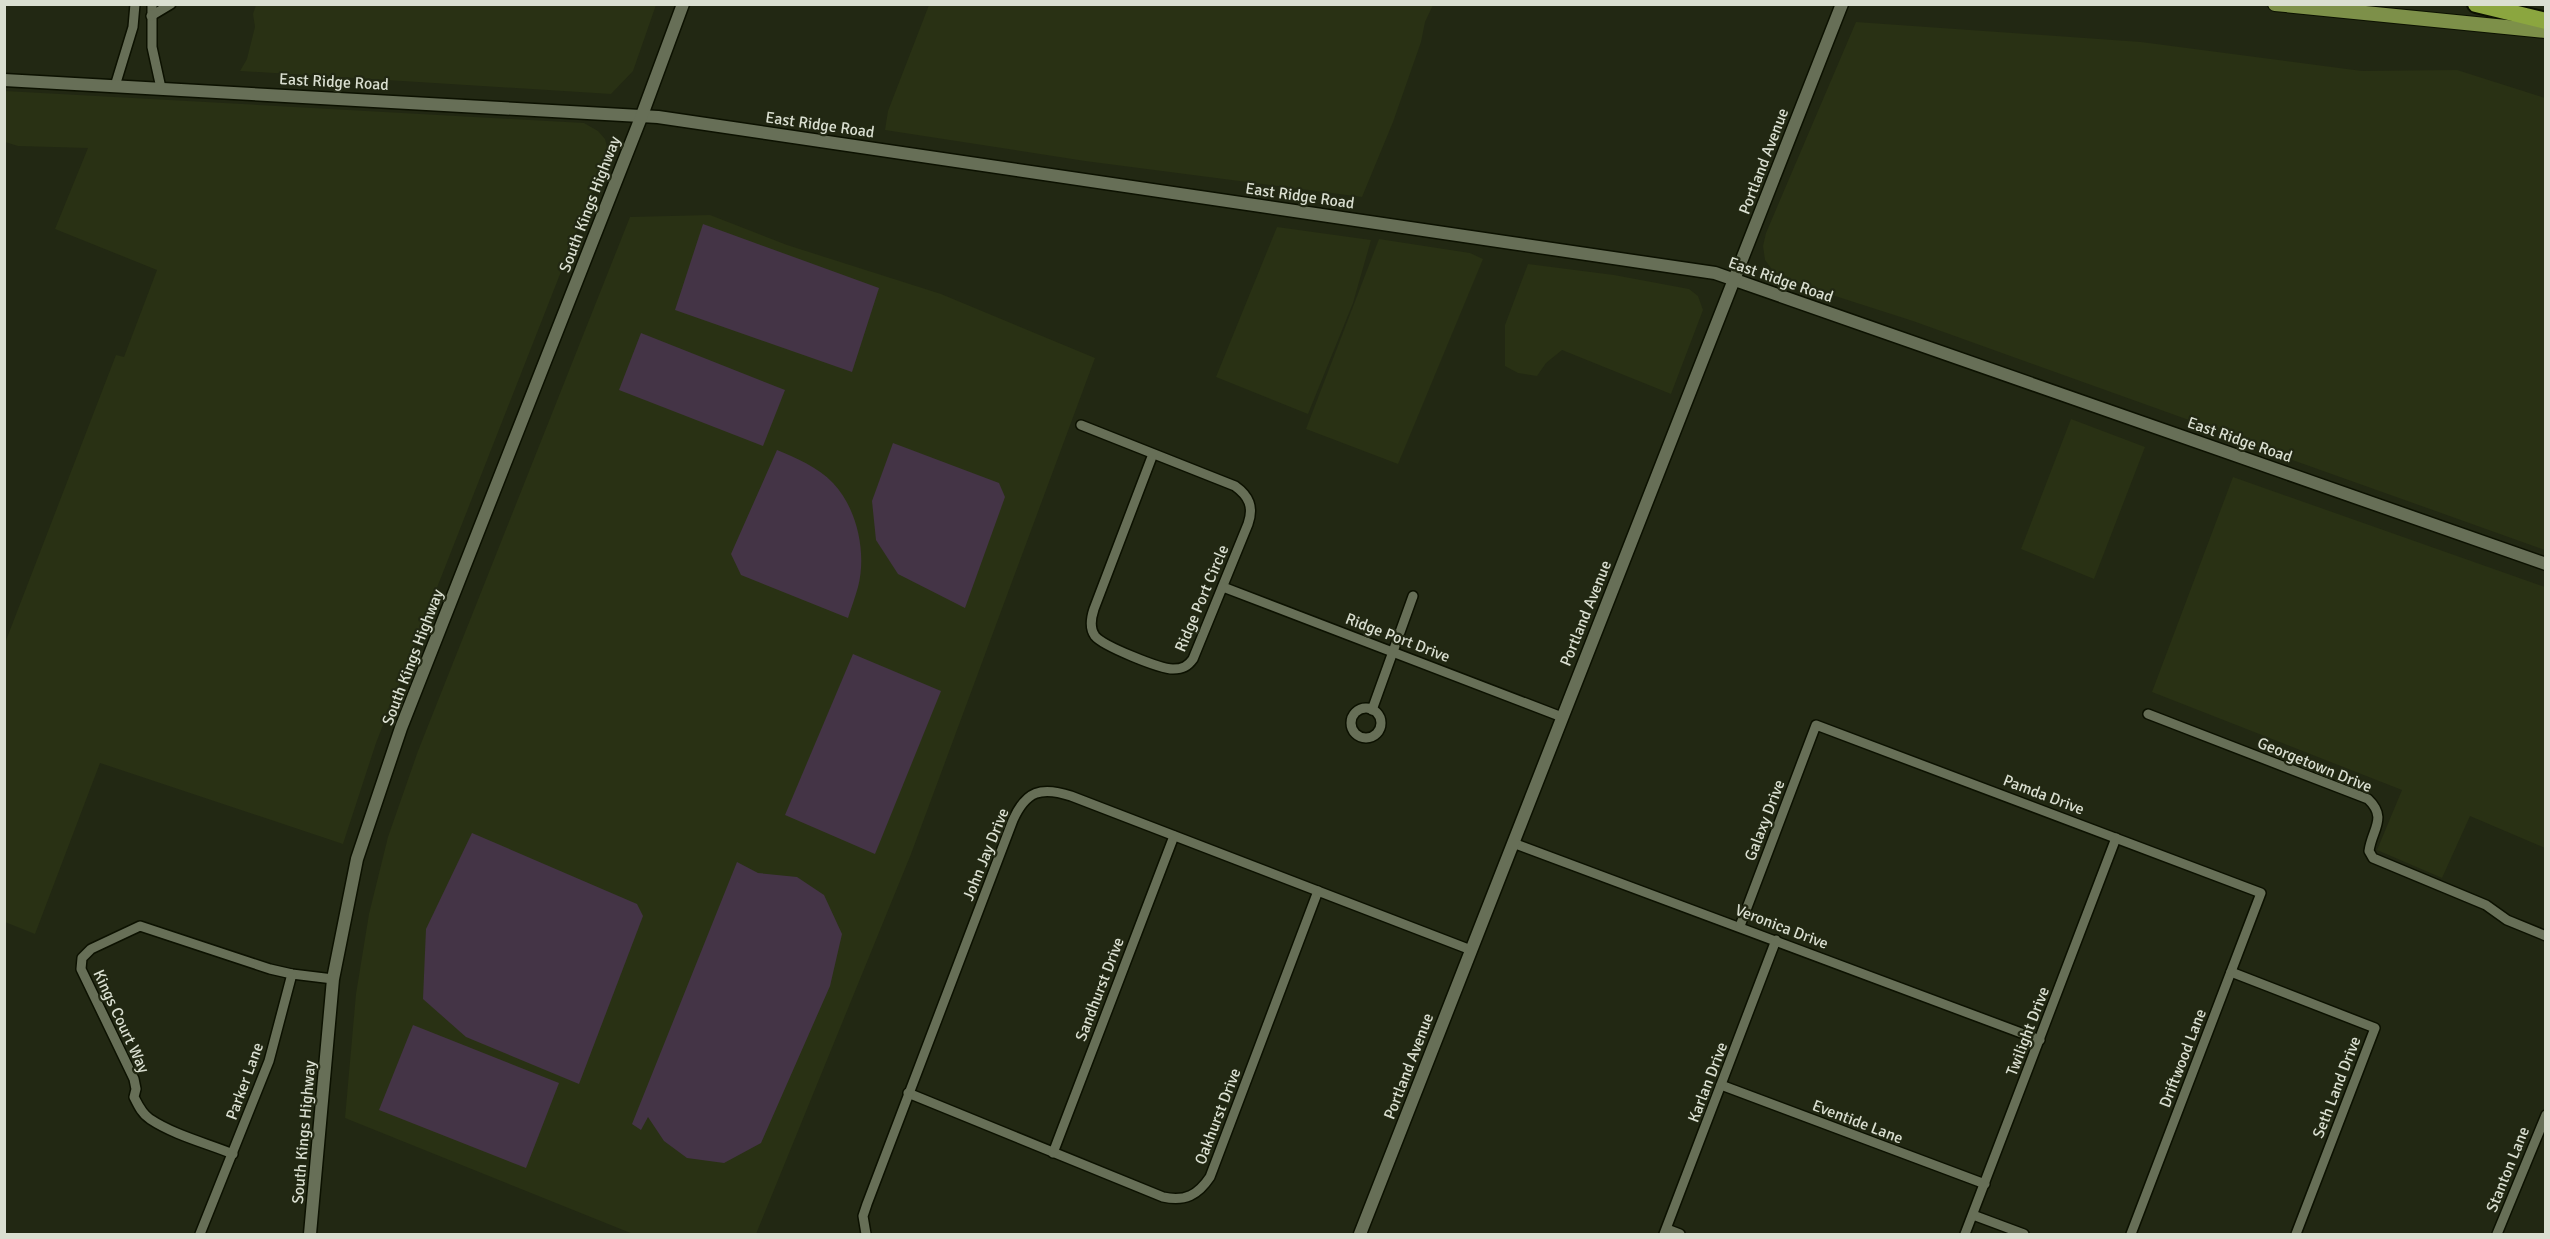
<svg xmlns="http://www.w3.org/2000/svg" width="2550" height="1239" viewBox="0 0 2550 1239" font-family="Signika,sans-serif">
<rect width="100%" height="100%" fill="#222813"/>
<g fill="#293114">
<polygon points="256,5 256,4 656,5 633,71 611,94 240,71 247,59 255,27 253,14"/>
<polygon points="929,5 929,4 1433,5 1425,22 1421,42 1393,122 1362,197 1085,161 885,130 888,111"/>
<polygon points="1856,22 2141,42 2362,71 2457,70 2545,98 2545,550 2228,437 2214,429 1913,321 1807,287 1774,272 1765,260 1763,246 1766,233"/>
<polygon points="5,91 584,123 598,131 605,139 607,147 606,157 376,743 343,844 100,763 35,934 5,922 5,643 116,355 124,357 157,270 55,229 88,148 18,146 5,142"/>
<polygon points="710,215 787,245 941,294 1095,358 911,854 756,1234 633,1234 345,1118 356,994 369,914 388,837 418,751 630,217"/>
<polygon points="1277,227 1371,240 1353,303 1308,414 1216,377"/>
<polygon points="1379,239 1470,253 1483,259 1398,464 1306,429"/>
<polygon points="1528,264 1614,275 1689,289 1698,296 1703,310 1671,394 1562,350 1546,363 1537,376 1518,373 1505,366 1505,325"/>
<polygon points="2071,419 2145,447 2094,579 2021,549"/>
<polygon points="2233,477 2545,587 2545,848 2470,816 2442,878 2377,850 2402,790 2152,692"/>
</g>
<g fill="#443446">
<polygon points="703,224 879,288 852,372 675,310"/>
<polygon points="641,333 785,390 763,446 619,390"/>
<polygon points="893,443 999,483 1005,497 965,608 898,574 876,540 872,501"/>
<path d="M 777,450 C 796,458 818,467 833,483 C 857,508 867,553 858,587 C 855,598 851,608 848,618 L 741,575 L 731,554 Z"/>
<polygon points="853,654 941,691 875,854 785,815"/>
<polygon points="472,833 637,904 643,916 579,1084 466,1037 423,999 426,929"/>
<polygon points="737,862 758,873 797,877 824,895 842,934 830,986 761,1143 724,1163 687,1158 664,1141 648,1117 641,1130 632,1124"/>
<polygon points="413,1025 559,1083 526,1168 379,1110"/>
</g>
<g fill="none" stroke-linecap="round" stroke-linejoin="round">
<defs>
<g id="minor">
<polyline points="152,4 152,47 161,88"/>
<polyline points="151,16 171,4"/>
<polyline points="115,86 133,27 135,4"/>
<path d="M 1081,425 L 1235,486 C 1249,496 1254,507 1248,524 L 1193,659 C 1188,666 1183,669 1173,669 C 1160,669 1103,646 1095,636 C 1089,628 1091,618 1094,609 L 1153,454"/>
<polyline points="1223,587 1562,717"/>
<circle cx="1366" cy="723" r="15"/>
<polyline points="1372,710 1413,596"/>
<path d="M 2148,714 L 2368,799 C 2388,818 2372,829 2369,851 L 2373,858 L 2486,905 L 2507,920 L 2546,936"/>
<polyline points="1513,843 2040,1040"/>
<polyline points="1740,926 1816,725 2261,893 2131,1234"/>
<polyline points="2231,972 2375,1028 2296,1234"/>
<polyline points="1721,1085 1985,1184"/>
<path d="M 908,1093 L 1163,1197 C 1185,1202 1198,1195 1210,1177 L 1318,891"/>
<polyline points="1053,1153 1174,836"/>
<path d="M 233,1154 C 206,1143 174,1135 150,1119 C 142,1114 138,1105 134,1097 L 136,1089 L 134,1079 L 81,969 L 82,958 L 91,949 L 140,926 L 270,969 L 292,974 L 333,979"/>
<polyline points="1973,1215 2024,1234"/>
<polyline points="1667,1229 1680,1234"/>
<polyline points="200,1234 269,1061 292,974"/>
<path d="M 866,1234 L 863,1216 L 867,1204 L 1013,820 C 1026,791 1041,786 1071,796 L 1471,950"/>
<polyline points="1664,1234 1776,940"/>
<polyline points="1965,1234 2116,838"/>
<polyline points="2497,1234 2546,1115"/>
</g>
<g id="secondary">
<polyline points="4,80 658,117 1715,273 2546,564"/>
<polyline points="310,1234 333,979 357,859 401,728 642,115 683,4"/>
<polyline points="1360,1234 1842,4"/>
</g>
<polyline id="primary" points="2275,4 2546,31"/>
<polyline id="motorway" points="2476,4 2546,21"/>
</defs>
<use href="#minor" stroke="#0c1100" stroke-width="12"/>
<use href="#secondary" stroke="#0c1100" stroke-width="15"/>
<use href="#primary" stroke="#0c1100" stroke-width="16"/>
<use href="#motorway" stroke="#0c1100" stroke-width="20"/>
<use href="#minor" stroke="#676f57" stroke-width="9"/>
<use href="#secondary" stroke="#676f57" stroke-width="12"/>
<use href="#primary" stroke="#7d9049" stroke-width="14"/>
<use href="#motorway" stroke="#8ba63f" stroke-width="16"/>
</g>
<g text-anchor="middle" stroke-width="4.5" stroke-linejoin="round" paint-order="stroke">
<g font-size="16" fill="#dadfd1" stroke="#222813">
<text transform="translate(334 81) rotate(3)" y="6">East Ridge Road</text>
<text transform="translate(820 124) rotate(8)" y="6">East Ridge Road</text>
<text transform="translate(1763 161) rotate(-69)" y="6">Portland Avenue</text>
<text transform="translate(1300 195) rotate(8)" y="6">East Ridge Road</text>
<text transform="translate(589 204) rotate(-69)" y="6">South Kings Highway</text>
<text transform="translate(1781 279) rotate(19)" y="6">East Ridge Road</text>
<text transform="translate(2240 439) rotate(19)" y="6">East Ridge Road</text>
<text transform="translate(1201 598) rotate(-67)" y="6">Ridge Port Circle</text>
<text transform="translate(1585 613) rotate(-68)" y="6">Portland Avenue</text>
<text transform="translate(1398 637) rotate(21)" y="6">Ridge Port Drive</text>
<text transform="translate(412 657) rotate(-69)" y="6">South Kings Highway</text>
<text transform="translate(2315 764) rotate(22)" y="6">Georgetown Drive</text>
<text transform="translate(2044 794) rotate(21)" y="6">Pamda Drive</text>
<text transform="translate(1764 820) rotate(-69)" y="6">Galaxy Drive</text>
<text transform="translate(985 854) rotate(-68)" y="6">John Jay Drive</text>
<text transform="translate(1782 926) rotate(21)" y="6">Veronica Drive</text>
<text transform="translate(1099 989) rotate(-69)" y="6">Sandhurst Drive</text>
<text transform="translate(122 1021) rotate(65)" y="6">Kings Court Way</text>
<text transform="translate(2027 1031) rotate(-69)" y="6">Twilight Drive</text>
<text transform="translate(2182 1058) rotate(-69)" y="6">Driftwood Lane</text>
<text transform="translate(1408 1066) rotate(-69)" y="6">Portland Avenue</text>
<text transform="translate(244 1081) rotate(-70)" y="6">Parker Lane</text>
<text transform="translate(1707 1082) rotate(-69)" y="6">Karlan Drive</text>
<text transform="translate(2336 1087) rotate(-69)" y="6">Seth Land Drive</text>
<text transform="translate(1217 1116) rotate(-69)" y="6">Oakhurst Drive</text>
<text transform="translate(1858 1121) rotate(21)" y="6">Eventide Lane</text>
<text transform="translate(303 1132) rotate(-85)" y="6">South Kings Highway</text>
<text transform="translate(2507 1169) rotate(-68)" y="6">Stanton Lane</text>
</g>
</g>
<rect width="2550" height="1239" fill="none" stroke="#dadfd1" stroke-width="12"/>
</svg>
